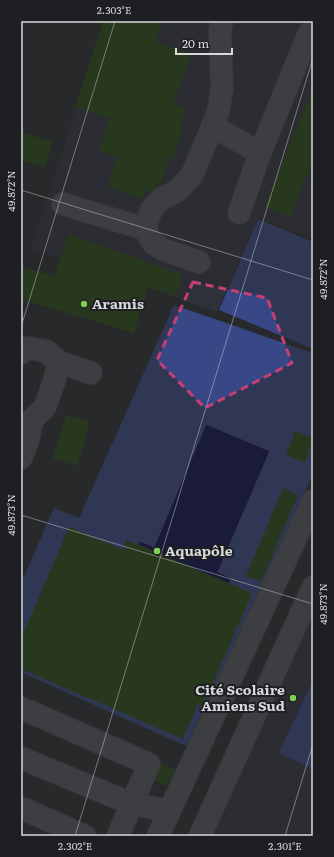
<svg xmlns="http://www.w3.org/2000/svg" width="334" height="857" viewBox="0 0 334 857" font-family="Literata,serif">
<rect width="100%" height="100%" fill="#28292c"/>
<g fill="#2f313a">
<polygon points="104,21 313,21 313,239 258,217 217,312 31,248"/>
<polygon points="313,614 313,836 208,836 232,782"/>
</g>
<g fill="#384786">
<polygon points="258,219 313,242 313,349 219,310"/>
<polygon points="174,305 313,353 313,474 188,747 21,672 21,583 54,508 79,518"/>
<polygon points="313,680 313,769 279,753"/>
</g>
<polygon fill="#0b094f" stroke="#484779" points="206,424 270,451 218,572 232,578 229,584 138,545 140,541 154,547"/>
<g fill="#264a0f">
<polygon points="103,21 163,21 156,42 191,54 173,105 185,108 180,125 184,126 173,159 169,158 160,185 156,184 155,188 151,192 145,190 142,199 108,187 117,157 99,151 110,118 75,107"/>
<polygon points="312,90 313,162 290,217 265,207"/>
<polygon points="21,132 53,142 45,167 21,160"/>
<polygon points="69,234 183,275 176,296 148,287 134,333 21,299 21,267 54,276"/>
<polygon points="66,415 90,422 77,466 53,458"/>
<polygon points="295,431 313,438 305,463 286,455"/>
<polygon points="283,488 298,495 261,582 246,576"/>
<polygon points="69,527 123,550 127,540 252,593 203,706 198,704 183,739 21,669 21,639"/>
<polygon points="161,764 175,769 167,786 155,781"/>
</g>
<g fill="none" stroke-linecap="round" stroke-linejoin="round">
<defs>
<g id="minor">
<polyline points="212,126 260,153 239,213"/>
<polyline points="260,153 309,33 313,35"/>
<polyline points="63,204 145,229"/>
<polyline points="199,262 162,249 153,243 145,229 151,210 161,199 177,191 192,175 218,113 222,89 220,30 222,21"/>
<polyline points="21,353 27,348 46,351 59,362 91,373"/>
<polyline points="32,420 45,407 54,382 59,362"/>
<polyline points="21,458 28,440 32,420"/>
<polyline points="21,708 149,764 118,836"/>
<polyline points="21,758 132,804 169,811"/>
<polyline points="21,808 85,836"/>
<polyline points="158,836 313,501"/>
<polyline points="200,836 313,587"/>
</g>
</defs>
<use href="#minor" stroke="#454648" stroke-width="24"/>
<use href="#minor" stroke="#56575b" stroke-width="22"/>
</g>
<path d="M0 0H334V857H0ZM 193,282 L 267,298 L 292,363 L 205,408 L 157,360 Z" fill="#28292c" fill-opacity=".55" fill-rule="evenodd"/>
<path fill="none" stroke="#c63f75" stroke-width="3" stroke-dasharray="8 5" stroke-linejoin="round" d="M 193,282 L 267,298 L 292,363 L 205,408 L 157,360 Z"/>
<path fill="none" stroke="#d8d9db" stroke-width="1" stroke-opacity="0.45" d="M 21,190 L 313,280M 21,327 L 115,21M 21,515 L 313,604M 75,836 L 313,58M 285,836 L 313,744"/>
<g fill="#7fd052" stroke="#1e1f23" stroke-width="1.5">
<circle cx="84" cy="304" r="4"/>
<circle cx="157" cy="551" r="4"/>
<circle cx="293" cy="698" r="4"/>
</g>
<g text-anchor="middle" stroke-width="4" stroke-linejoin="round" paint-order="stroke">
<g font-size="14" font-weight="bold" fill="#d8d9db" stroke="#1e1f23" text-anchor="start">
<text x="92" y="309">Aramis</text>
<text x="165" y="556">Aquapôle</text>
<text x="285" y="695" text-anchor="end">Cité Scolaire<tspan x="285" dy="16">Amiens Sud</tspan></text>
</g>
</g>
<rect width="334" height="857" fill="none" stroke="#1e1f23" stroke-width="44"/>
<path d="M176 48v6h56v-6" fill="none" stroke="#d8d9db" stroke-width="2"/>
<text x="182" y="48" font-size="12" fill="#d8d9db" stroke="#1e1f23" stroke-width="3" paint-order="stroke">20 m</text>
<rect x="22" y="22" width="290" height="813" fill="none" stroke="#d8d9db" stroke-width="1.5"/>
<g font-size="10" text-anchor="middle" fill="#d8d9db">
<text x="114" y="14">2.303°E</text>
<text transform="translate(11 191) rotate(-90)" y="4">49.872°N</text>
<text transform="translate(323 279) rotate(-90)" y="4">49.872°N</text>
<text transform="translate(11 515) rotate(-90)" y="4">49.873°N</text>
<text transform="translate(323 604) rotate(-90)" y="4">49.873°N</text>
<text x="75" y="850">2.302°E</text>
<text x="285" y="850">2.301°E</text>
</g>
</svg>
